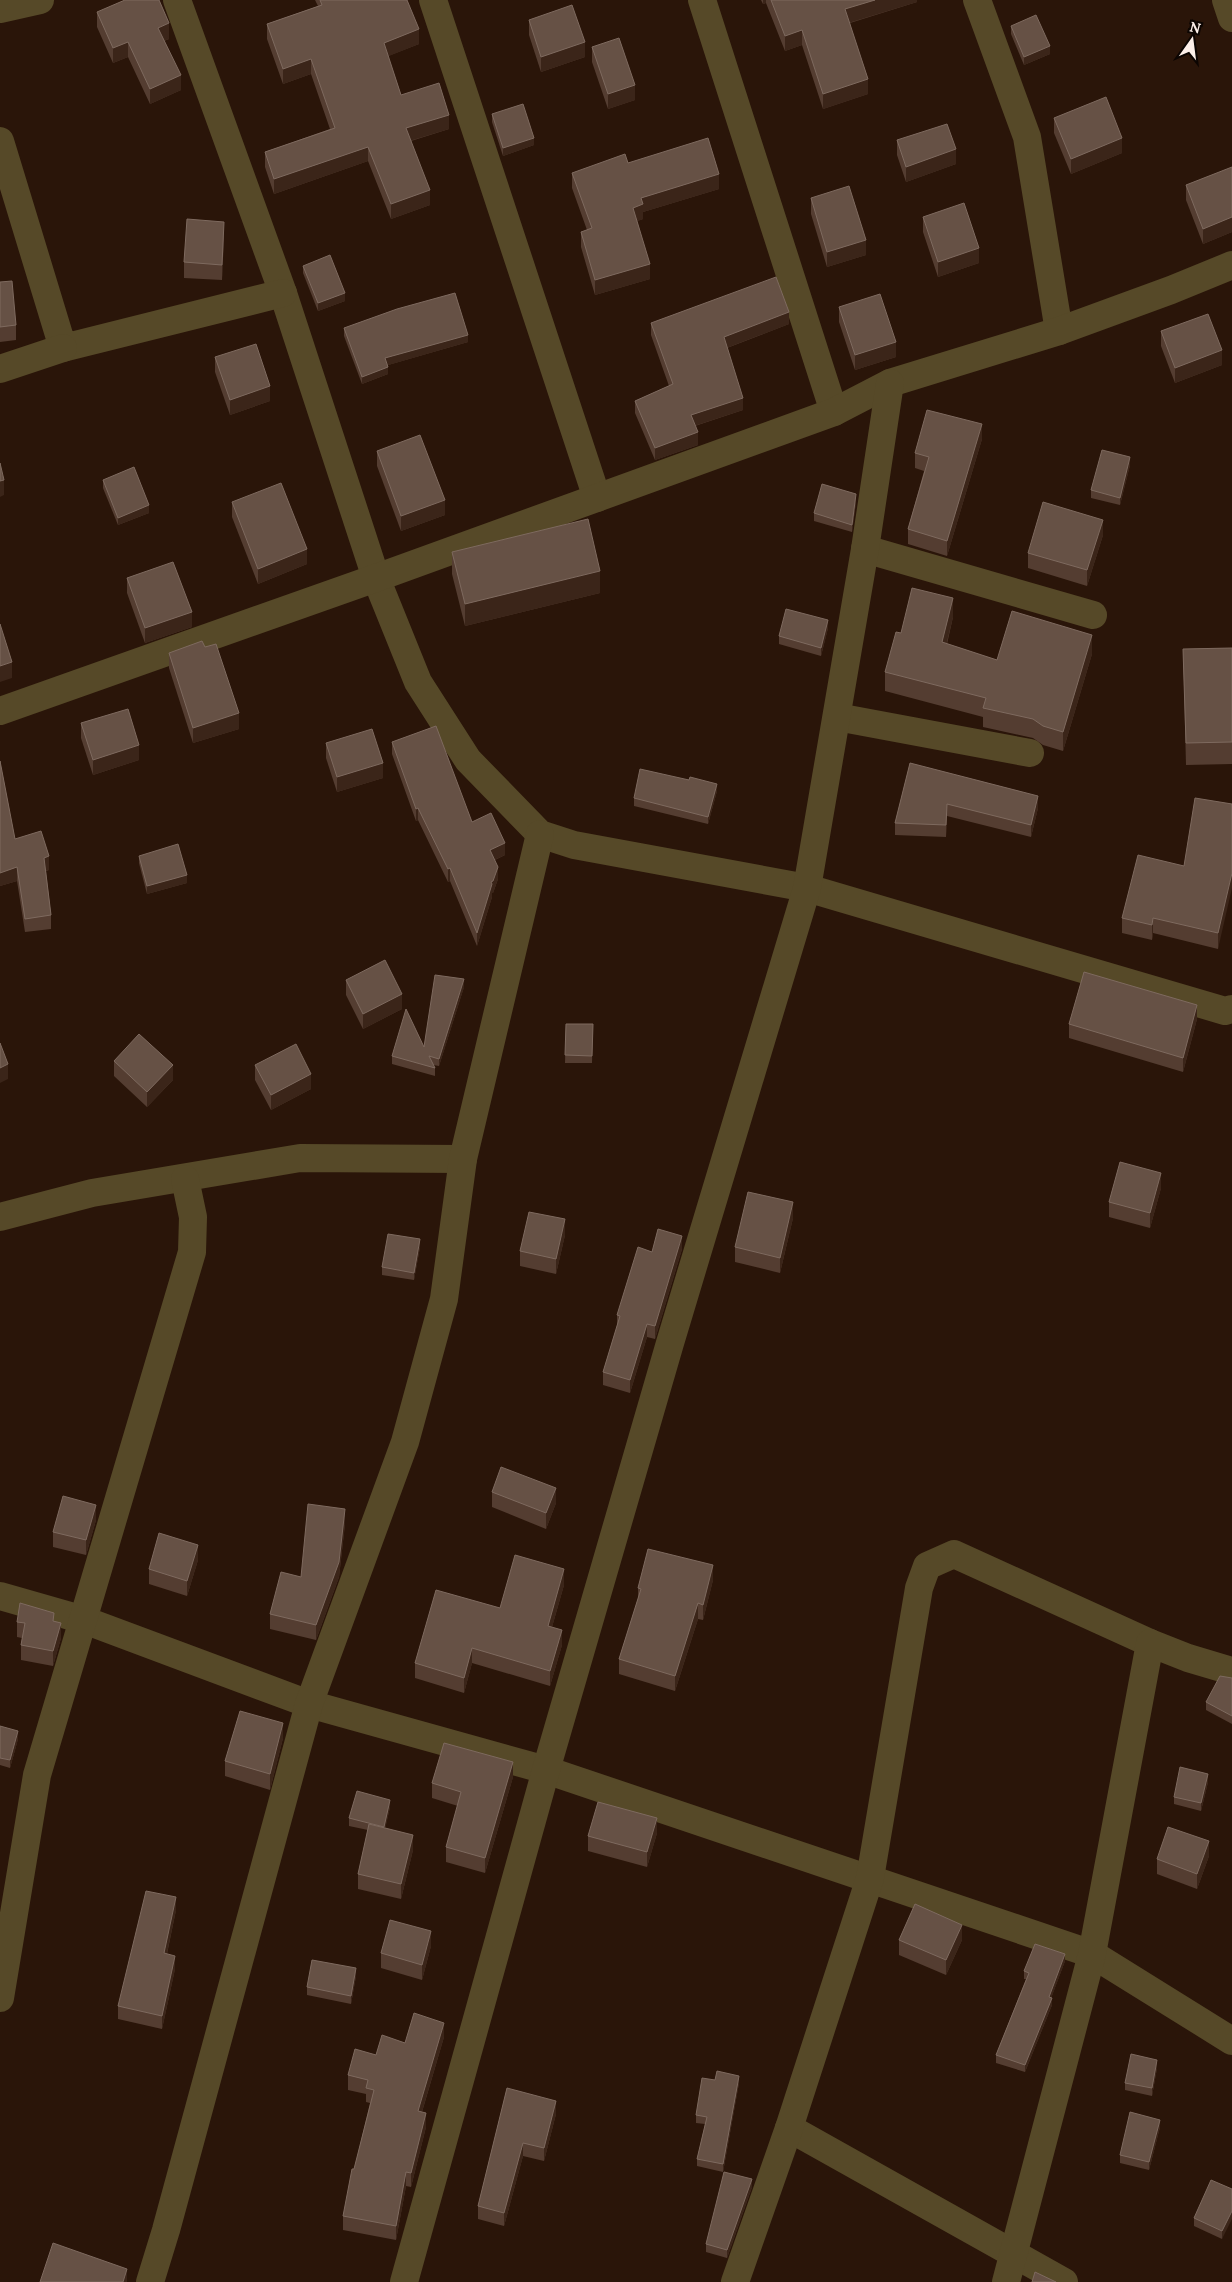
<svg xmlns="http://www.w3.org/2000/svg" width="1232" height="2282" viewBox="0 0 1232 2282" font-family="Lora,serif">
<rect width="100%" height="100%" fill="#2a1509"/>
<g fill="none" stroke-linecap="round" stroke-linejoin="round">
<g stroke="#564928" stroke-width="28">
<polyline points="177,0 283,293 376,578 418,682 468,760 540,834 574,845 807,888 1225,1011 1232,1009"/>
<polyline points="433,0 597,498"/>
<polyline points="702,0 834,412"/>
<polyline points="977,0 1027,137 1059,331"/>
<polyline points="1226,0 1232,18"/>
<polyline points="0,9 40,0"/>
<polyline points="0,141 63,348 283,293"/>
<polyline points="0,369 63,348"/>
<polyline points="865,549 1093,615"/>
<polyline points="0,711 376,578 834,412 890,383 1059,331 1171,290 1232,265"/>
<polyline points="837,717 1030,753"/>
<polyline points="0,1217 92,1193 300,1158 463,1159"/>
<polyline points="0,1596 84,1620 309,1704 546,1770 1092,1954 1232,2041"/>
<polyline points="0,1998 37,1775 192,1252 193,1217 185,1179"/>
<polyline points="789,2128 1064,2282"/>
<polyline points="150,2282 166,2230 309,1704 405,1442 444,1299 463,1159 540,834"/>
<polyline points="404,2282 546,1770 670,1343 807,888 865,549 890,383"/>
<polyline points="735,2282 789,2128 870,1878 919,1588 927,1566 954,1554 1150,1643"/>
<polyline points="1006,2282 1092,1954 1150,1643 1188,1658 1232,1671"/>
</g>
</g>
<g fill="#543d31">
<polygon points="315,0 407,0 419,44 388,56 401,95 449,129 411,141 430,205 391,219 368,161 274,194 265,167 265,152 330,129 311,74 283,84 267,39 267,24 318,6"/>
<polygon points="761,0 917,0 917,2 850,23 868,94 823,109 802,45 785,51 766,3 763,4"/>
<polygon points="97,12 169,39 164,41 181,90 150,104 128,57 113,63 97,27"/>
<polygon points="529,20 585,57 541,72 529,35"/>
<polygon points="1011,26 1050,54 1024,65 1011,34"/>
<polygon points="592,47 635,100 608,109 592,62"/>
<polygon points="492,114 534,145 503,156 492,122"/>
<polygon points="1054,118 1122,153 1071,174 1054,133"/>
<polygon points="897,140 956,164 906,182 897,155"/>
<polygon points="628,163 719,189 643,212 643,219 637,221 650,279 595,295 581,247 581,232 587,230 572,188 572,173"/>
<polygon points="1232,168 1232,232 1203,244 1186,200 1186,185"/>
<polygon points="811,198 866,255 827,267 811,214"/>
<polygon points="923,217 979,263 938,277 923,232"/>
<polygon points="224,237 222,280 184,278 184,262"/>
<polygon points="303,266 345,301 318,311 303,273"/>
<polygon points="0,282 16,325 16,340 0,342"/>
<polygon points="839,307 896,357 855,370 839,322"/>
<polygon points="651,323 789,324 727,348 743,410 695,426 698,445 655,460 635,413 635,401 669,386 651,335"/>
<polygon points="344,328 468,342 388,365 388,374 362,384 344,336"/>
<polygon points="1161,331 1222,365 1175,383 1161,346"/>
<polygon points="215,357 270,401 230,415 215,372"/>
<polygon points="982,439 947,556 908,544 908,529 924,471 915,468 915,453"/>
<polygon points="377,451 445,515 401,531 377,466"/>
<polygon points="1130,465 1120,505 1091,498 1091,490"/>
<polygon points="103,480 149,513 118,525 103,488"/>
<polygon points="232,502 307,564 258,584 232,517"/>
<polygon points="856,502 852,532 814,521 814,513"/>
<polygon points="1103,535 1087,586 1028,568 1028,553"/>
<polygon points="452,552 600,593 465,626 452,574"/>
<polygon points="127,578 192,627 145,643 127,593"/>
<polygon points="953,617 947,644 997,660 1092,654 1063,751 1043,745 1033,738 983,727 983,717 885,691 885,672 901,633"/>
<polygon points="828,628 821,656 779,644 779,636"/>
<polygon points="1232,648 1232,764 1186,765 1183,649"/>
<polygon points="169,653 239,729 193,743 169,668"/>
<polygon points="81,723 139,760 93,775 81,738"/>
<polygon points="392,742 505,855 495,860 498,879 493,893 492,893 492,897 477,946 450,881 448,882 418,820 416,821 392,754"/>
<polygon points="326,743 383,778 337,792 326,758"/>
<polygon points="0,761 15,839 49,870 46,871 51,915 51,929 25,932 17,881 0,886"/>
<polygon points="910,763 1038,808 1031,837 947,816 946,837 895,835 895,823"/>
<polygon points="689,780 717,791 708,824 634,806 634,798"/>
<polygon points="1232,804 1218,949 1153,933 1152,940 1122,933 1122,918 1184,866"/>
<polygon points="139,856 187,883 147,894 139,863"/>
<polygon points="346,980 402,1009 363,1029 346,995"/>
<polygon points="464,987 439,1066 433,1065 435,1068 435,1076 392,1064 392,1056 424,1047"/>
<polygon points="1197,1019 1183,1072 1069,1038 1069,1024"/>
<polygon points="566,1024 593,1024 592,1063 565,1063"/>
<polygon points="114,1061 173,1080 147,1107 114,1076"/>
<polygon points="255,1065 311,1089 271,1110 255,1080"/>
<polygon points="1161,1188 1150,1228 1109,1217 1109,1202"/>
<polygon points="793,1218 780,1273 735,1262 735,1247"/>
<polygon points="565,1235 556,1274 520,1266 520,1251"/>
<polygon points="420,1247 414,1280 382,1275 382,1267"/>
<polygon points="682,1249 655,1339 647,1337 630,1393 603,1385 603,1372 617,1326 617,1315 652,1252"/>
<polygon points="492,1492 556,1503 546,1529 492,1507"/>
<polygon points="96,1520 86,1555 53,1547 53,1532"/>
<polygon points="345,1524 339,1577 316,1640 270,1629 270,1614"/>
<polygon points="198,1560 187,1596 149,1584 149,1569"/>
<polygon points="713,1580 703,1620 698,1619 675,1691 619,1674 619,1659 638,1599 638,1588"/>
<polygon points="564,1585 552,1627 562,1645 550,1686 472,1663 464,1693 415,1678 415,1663 500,1608"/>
<polygon points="54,1621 61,1638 53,1666 21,1660 21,1645 22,1638 17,1637 17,1622"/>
<polygon points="1232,1678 1232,1724 1206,1710 1206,1702"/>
<polygon points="0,1726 18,1739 10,1768 0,1765"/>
<polygon points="283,1738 270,1790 225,1776 225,1761"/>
<polygon points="513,1777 485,1873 446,1862 446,1847 458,1806 432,1798 432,1783"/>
<polygon points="1208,1782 1201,1811 1174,1804 1174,1797"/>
<polygon points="390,1807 385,1828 413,1850 401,1899 358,1889 358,1874 368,1830 349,1826 349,1818"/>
<polygon points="657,1833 647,1867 588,1851 588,1836"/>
<polygon points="1209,1856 1197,1889 1157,1874 1157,1859"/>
<polygon points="176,1910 167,1954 175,1969 162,2029 118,2019 118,2006"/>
<polygon points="899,1940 962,1940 946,1975 899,1955"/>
<polygon points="431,1946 422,1980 381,1968 381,1953"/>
<polygon points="1065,1961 1051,1998 1052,2005 1025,2072 996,2063 996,2055 1026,1979 1024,1979 1024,1971"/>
<polygon points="356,1976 351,2004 307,1995 307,1987"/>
<polygon points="444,2037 422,2112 426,2127 411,2187 406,2186 396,2240 343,2230 343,2216 370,2103 366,2102 366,2094 348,2090 348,2075 376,2055 405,2043"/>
<polygon points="1157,2068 1152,2096 1125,2090 1125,2083"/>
<polygon points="739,2083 723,2172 697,2166 697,2159 705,2124 696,2123 696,2115"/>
<polygon points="507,2088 556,2114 544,2161 523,2156 504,2226 478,2219 478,2206"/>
<polygon points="1160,2127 1149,2170 1120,2163 1120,2155"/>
<polygon points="752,2187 727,2258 706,2252 706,2244"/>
<polygon points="1232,2189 1222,2239 1194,2226 1194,2218"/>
</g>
<g fill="#3b2519">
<polygon points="763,0 766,0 766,3 763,4"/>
<polygon points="875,0 917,0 917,2 845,24 845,9"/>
<polygon points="169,23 169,39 158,43 158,28"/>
<polygon points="419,29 419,44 384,58 384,43"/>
<polygon points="802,30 802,45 785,51 785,36"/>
<polygon points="128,42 128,57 113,63 113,48"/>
<polygon points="585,42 585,57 541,72 541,57"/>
<polygon points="1050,46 1050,54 1024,65 1024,57"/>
<polygon points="311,59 311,74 283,84 283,69"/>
<polygon points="181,75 181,90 150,104 150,89"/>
<polygon points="868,79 868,94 823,109 823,94"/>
<polygon points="635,85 635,100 608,109 608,94"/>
<polygon points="449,115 449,129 406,142 406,128"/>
<polygon points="534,138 534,145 503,156 503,148"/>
<polygon points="1122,138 1122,153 1071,174 1071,159"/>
<polygon points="368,147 368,161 274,194 274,179"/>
<polygon points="956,149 956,164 906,182 906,167"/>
<polygon points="719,174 719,189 643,212 643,219 633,223 633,208 641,198"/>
<polygon points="430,190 430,205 391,219 391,204"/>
<polygon points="1232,217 1232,232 1203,244 1203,229"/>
<polygon points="224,222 224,237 222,280 222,265"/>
<polygon points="866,240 866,255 827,267 827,252"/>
<polygon points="979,248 979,263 938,277 938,262"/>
<polygon points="650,264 650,279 595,295 595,280"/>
<polygon points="345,293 345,301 318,311 318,303"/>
<polygon points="789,312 789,324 724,349 724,337"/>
<polygon points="468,335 468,342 385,366 385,358"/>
<polygon points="896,342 896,357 855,370 855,355"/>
<polygon points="1222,350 1222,365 1175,383 1175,368"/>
<polygon points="388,367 388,374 362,384 362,377"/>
<polygon points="270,386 270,401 230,415 230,400"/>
<polygon points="743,398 743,410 691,427 691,415"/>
<polygon points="982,424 982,439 947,556 947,541"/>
<polygon points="698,432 698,445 655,460 655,448"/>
<polygon points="1130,457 1130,465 1120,505 1120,498"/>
<polygon points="4,480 4,495 0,497 0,481"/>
<polygon points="856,494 856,502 852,532 852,525"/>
<polygon points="445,500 445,515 401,531 401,516"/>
<polygon points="149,505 149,513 118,525 118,518"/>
<polygon points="1103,520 1103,535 1087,586 1087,570"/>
<polygon points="307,549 307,564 258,584 258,569"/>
<polygon points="600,571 600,593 465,626 465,604"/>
<polygon points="953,598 953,617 942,662 942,642"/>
<polygon points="192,612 192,627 145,643 145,628"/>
<polygon points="828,620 828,628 821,656 821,648"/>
<polygon points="1092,635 1092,654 1063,751 1063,732"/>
<polygon points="12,662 12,678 0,682 0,666"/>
<polygon points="239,713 239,729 193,743 193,728"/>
<polygon points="139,745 139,760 93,775 93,760"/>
<polygon points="383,763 383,778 337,792 337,777"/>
<polygon points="717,784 717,791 708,824 708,817"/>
<polygon points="1038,796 1038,808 1031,837 1031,825"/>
<polygon points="947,804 947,816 946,837 946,825"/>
<polygon points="418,808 418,820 416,821 416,809"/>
<polygon points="505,843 505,855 490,862 490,850"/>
<polygon points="49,856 49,870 44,871 44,858"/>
<polygon points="17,867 17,881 0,886 0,873"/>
<polygon points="498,867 498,879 493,893 492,893 492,897 477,946 477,933 491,882"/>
<polygon points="450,868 450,881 448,882 448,869"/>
<polygon points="1232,873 1232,888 1218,949 1218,933"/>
<polygon points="187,875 187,883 147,894 147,886"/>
<polygon points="1153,918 1153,933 1152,940 1152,925"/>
<polygon points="464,979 464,987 439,1066 439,1059"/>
<polygon points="402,994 402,1009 363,1029 363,1014"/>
<polygon points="1197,1005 1197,1019 1183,1072 1183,1058"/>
<polygon points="8,1064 8,1079 0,1083 0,1068"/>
<polygon points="173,1065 173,1080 147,1107 147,1092"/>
<polygon points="311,1074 311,1089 271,1110 271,1095"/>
<polygon points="1161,1173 1161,1188 1150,1228 1150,1213"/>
<polygon points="793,1202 793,1218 780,1273 780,1258"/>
<polygon points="565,1219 565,1235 556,1274 556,1259"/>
<polygon points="682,1236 682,1249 655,1339 655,1326"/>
<polygon points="420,1239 420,1247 414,1280 414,1273"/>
<polygon points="647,1324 647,1337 630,1393 630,1380"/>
<polygon points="556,1488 556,1503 546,1529 546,1513"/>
<polygon points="96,1505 96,1520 86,1555 86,1540"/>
<polygon points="345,1509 345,1524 339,1577 316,1640 316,1625"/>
<polygon points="198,1545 198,1560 187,1596 187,1581"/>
<polygon points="713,1565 713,1580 703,1620 703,1605"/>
<polygon points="564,1569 564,1585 548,1641 548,1626"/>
<polygon points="698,1603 698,1619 675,1691 675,1676"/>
<polygon points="61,1623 61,1638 53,1666 53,1651"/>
<polygon points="562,1630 562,1645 550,1686 550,1671"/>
<polygon points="472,1648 472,1663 464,1693 464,1678"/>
<polygon points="283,1723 283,1738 270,1790 270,1774"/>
<polygon points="18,1731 18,1739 10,1768 10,1760"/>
<polygon points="513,1762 513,1777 485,1873 485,1858"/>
<polygon points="1208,1774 1208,1782 1201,1811 1201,1803"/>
<polygon points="390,1800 390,1807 384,1835 384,1827"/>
<polygon points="657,1818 657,1833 647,1867 647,1852"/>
<polygon points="413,1835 413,1850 401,1899 401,1884"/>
<polygon points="1209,1841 1209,1856 1197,1889 1197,1874"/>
<polygon points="176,1897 176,1910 164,1967 164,1953"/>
<polygon points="962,1925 962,1940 946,1975 946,1960"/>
<polygon points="431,1931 431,1946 422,1980 422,1965"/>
<polygon points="1065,1954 1065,1961 1049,2004 1049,1997"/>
<polygon points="175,1956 175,1969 162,2029 162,2016"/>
<polygon points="356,1968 356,1976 351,2004 351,1996"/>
<polygon points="1052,1998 1052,2005 1025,2072 1025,2065"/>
<polygon points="444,2023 444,2037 418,2125 418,2111"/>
<polygon points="1157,2060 1157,2068 1152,2096 1152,2088"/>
<polygon points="739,2076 739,2083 723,2172 723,2164"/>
<polygon points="556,2101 556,2114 544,2161 544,2148"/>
<polygon points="426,2113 426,2127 411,2187 411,2173"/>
<polygon points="1160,2120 1160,2127 1149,2170 1149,2162"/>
<polygon points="523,2143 523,2156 504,2226 504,2213"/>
<polygon points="406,2172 406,2186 396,2240 396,2226"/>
<polygon points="752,2179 752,2187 727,2258 727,2250"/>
<polygon points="1232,2211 1232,2219 1222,2239 1222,2231"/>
<polygon points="127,2269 127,2282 123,2282"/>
</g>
<g fill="#665145" stroke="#7e6a5f">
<polygon points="125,0 159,0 169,23 158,28 181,75 150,89 128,42 113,48 97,12"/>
<polygon points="320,0 407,0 419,29 384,43 401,95 439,83 449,115 406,128 430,190 391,204 368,147 274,179 265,152 335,128 311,59 283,69 267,24 322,5"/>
<polygon points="771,0 875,0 845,9 868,79 823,94 802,30 785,36"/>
<polygon points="572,5 585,42 541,57 529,20"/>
<polygon points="1036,15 1050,46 1024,57 1011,26"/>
<polygon points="619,38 635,85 608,94 592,47"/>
<polygon points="1106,97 1122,138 1071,159 1054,118"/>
<polygon points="523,104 534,138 503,148 492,114"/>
<polygon points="947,124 956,149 906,167 897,140"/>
<polygon points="708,138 719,174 641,198 643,204 633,208 650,264 595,280 581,232 592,228 572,173 625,154 628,163"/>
<polygon points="1232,167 1232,217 1203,229 1186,185"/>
<polygon points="849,186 866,240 827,252 811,198"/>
<polygon points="964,203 979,248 938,262 923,217"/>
<polygon points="187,219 224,222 222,265 184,262"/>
<polygon points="330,255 345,293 318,303 303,266"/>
<polygon points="776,277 789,312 724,337 743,398 691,415 698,432 655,448 635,401 673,384 651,323"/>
<polygon points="12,281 16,325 0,327 0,282"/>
<polygon points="455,293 468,335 385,358 388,367 362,377 344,328 397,309"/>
<polygon points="880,294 896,342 855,355 839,307"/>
<polygon points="1208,314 1222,350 1175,368 1161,331"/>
<polygon points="256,344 270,386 230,400 215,357"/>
<polygon points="927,410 982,424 947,541 908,529 929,457 915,453"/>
<polygon points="420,435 445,500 401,516 377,451"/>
<polygon points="1102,450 1130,457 1120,498 1091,490"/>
<polygon points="0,463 4,480 0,481"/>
<polygon points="134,467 149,505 118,518 103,480"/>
<polygon points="281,483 307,549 258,569 232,502"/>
<polygon points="822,484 856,494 852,525 814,513"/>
<polygon points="1043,502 1103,520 1087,570 1028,553"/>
<polygon points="588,519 600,571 465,604 452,552"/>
<polygon points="173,562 192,612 145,628 127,578"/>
<polygon points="912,588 953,598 942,642 997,660 1012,611 1092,635 1063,732 1043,726 1033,719 983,708 986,698 885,672 896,632 901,633"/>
<polygon points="786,609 828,620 821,648 779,636"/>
<polygon points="0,624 12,662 0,666"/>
<polygon points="202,641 205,647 216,644 239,713 193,728 169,653"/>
<polygon points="1232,648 1232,742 1186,743 1183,649"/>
<polygon points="128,709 139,745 93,760 81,723"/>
<polygon points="436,726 472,822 491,813 505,843 490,850 498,867 493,881 491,882 492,884 477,933 450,868 448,869 418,808 416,809 392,742"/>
<polygon points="372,729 383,763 337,777 326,743"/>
<polygon points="0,761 15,839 41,831 49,856 44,858 51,915 25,919 17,867 0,873"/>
<polygon points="910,763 1038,796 1031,825 947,804 946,825 895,823"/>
<polygon points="640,769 689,780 690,777 717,784 708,817 634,798"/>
<polygon points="1195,798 1232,804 1232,873 1218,933 1153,918 1152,925 1122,918 1138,855 1184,866"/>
<polygon points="178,844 187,875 147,886 139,856"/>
<polygon points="385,960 402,994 363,1014 346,980"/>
<polygon points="1084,972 1197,1005 1183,1058 1069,1024"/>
<polygon points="435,975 464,979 439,1059 429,1056 435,1068 392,1056 406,1009 424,1047"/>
<polygon points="566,1024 593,1024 592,1056 565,1055"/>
<polygon points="139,1034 173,1065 147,1092 114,1061"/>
<polygon points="0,1043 8,1064 0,1068"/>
<polygon points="296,1044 311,1074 271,1095 255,1065"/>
<polygon points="1120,1162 1161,1173 1150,1213 1109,1202"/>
<polygon points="748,1192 793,1202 780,1258 735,1247"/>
<polygon points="529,1212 565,1219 556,1259 520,1251"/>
<polygon points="658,1229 682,1236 655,1326 647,1324 630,1380 603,1372 620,1316 617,1315 638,1247 652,1252"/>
<polygon points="388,1234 420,1239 414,1273 382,1267"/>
<polygon points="501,1467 556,1488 546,1513 492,1492"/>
<polygon points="63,1496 96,1505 86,1540 53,1532"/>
<polygon points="308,1504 345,1509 339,1562 316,1625 270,1614 281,1572 301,1577"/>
<polygon points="159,1533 198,1545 187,1581 149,1569"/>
<polygon points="648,1549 713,1565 703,1605 698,1603 675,1676 619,1659 641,1589 638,1588"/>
<polygon points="515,1555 564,1569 548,1626 562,1630 550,1671 472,1648 464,1678 415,1663 436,1590 500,1608"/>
<polygon points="20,1603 54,1613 53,1621 61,1623 53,1651 21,1645 25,1623 17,1622"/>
<polygon points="1220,1676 1232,1678 1232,1716 1206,1702"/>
<polygon points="240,1711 283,1723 270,1774 225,1761"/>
<polygon points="0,1726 18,1731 10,1760 0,1758"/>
<polygon points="444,1743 513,1762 485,1858 446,1847 461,1792 432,1783"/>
<polygon points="1180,1767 1208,1774 1201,1803 1174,1797"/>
<polygon points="357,1791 390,1800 384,1827 349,1818"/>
<polygon points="598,1802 657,1818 647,1852 588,1836"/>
<polygon points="369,1824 413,1835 401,1884 358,1874"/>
<polygon points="1168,1827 1209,1841 1197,1874 1157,1859"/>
<polygon points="146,1891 176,1897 164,1953 175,1956 162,2016 118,2006"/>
<polygon points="915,1904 962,1925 946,1960 899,1940"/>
<polygon points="390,1920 431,1931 422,1965 381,1953"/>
<polygon points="1035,1944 1065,1954 1049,1997 1052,1998 1025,2065 996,2055 1029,1973 1024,1971"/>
<polygon points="312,1960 356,1968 351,1996 307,1987"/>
<polygon points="414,2013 444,2023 418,2111 426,2113 411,2173 406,2172 396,2226 343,2216 352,2169 354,2169 374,2090 366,2088 368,2080 348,2075 355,2049 376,2055 382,2035 405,2043"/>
<polygon points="1131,2054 1157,2060 1152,2088 1125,2083"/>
<polygon points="717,2071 739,2076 723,2164 697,2159 707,2117 696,2115 702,2078 715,2080"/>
<polygon points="507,2088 556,2101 544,2148 523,2143 504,2213 478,2206"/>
<polygon points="1130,2112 1160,2120 1149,2162 1120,2155"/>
<polygon points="724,2172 752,2179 727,2250 706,2244"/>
<polygon points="1211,2180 1232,2189 1232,2211 1222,2231 1194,2218"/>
<polygon points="53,2243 127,2269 123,2282 40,2282"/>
<polygon points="1035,2272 1056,2282 1032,2282"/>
</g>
<g transform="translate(1192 40) rotate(14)" stroke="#0c0502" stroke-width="4" paint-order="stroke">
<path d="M0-4L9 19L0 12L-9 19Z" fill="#fdf0ea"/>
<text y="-8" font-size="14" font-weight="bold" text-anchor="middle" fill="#fdf0ea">N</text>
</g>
</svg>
